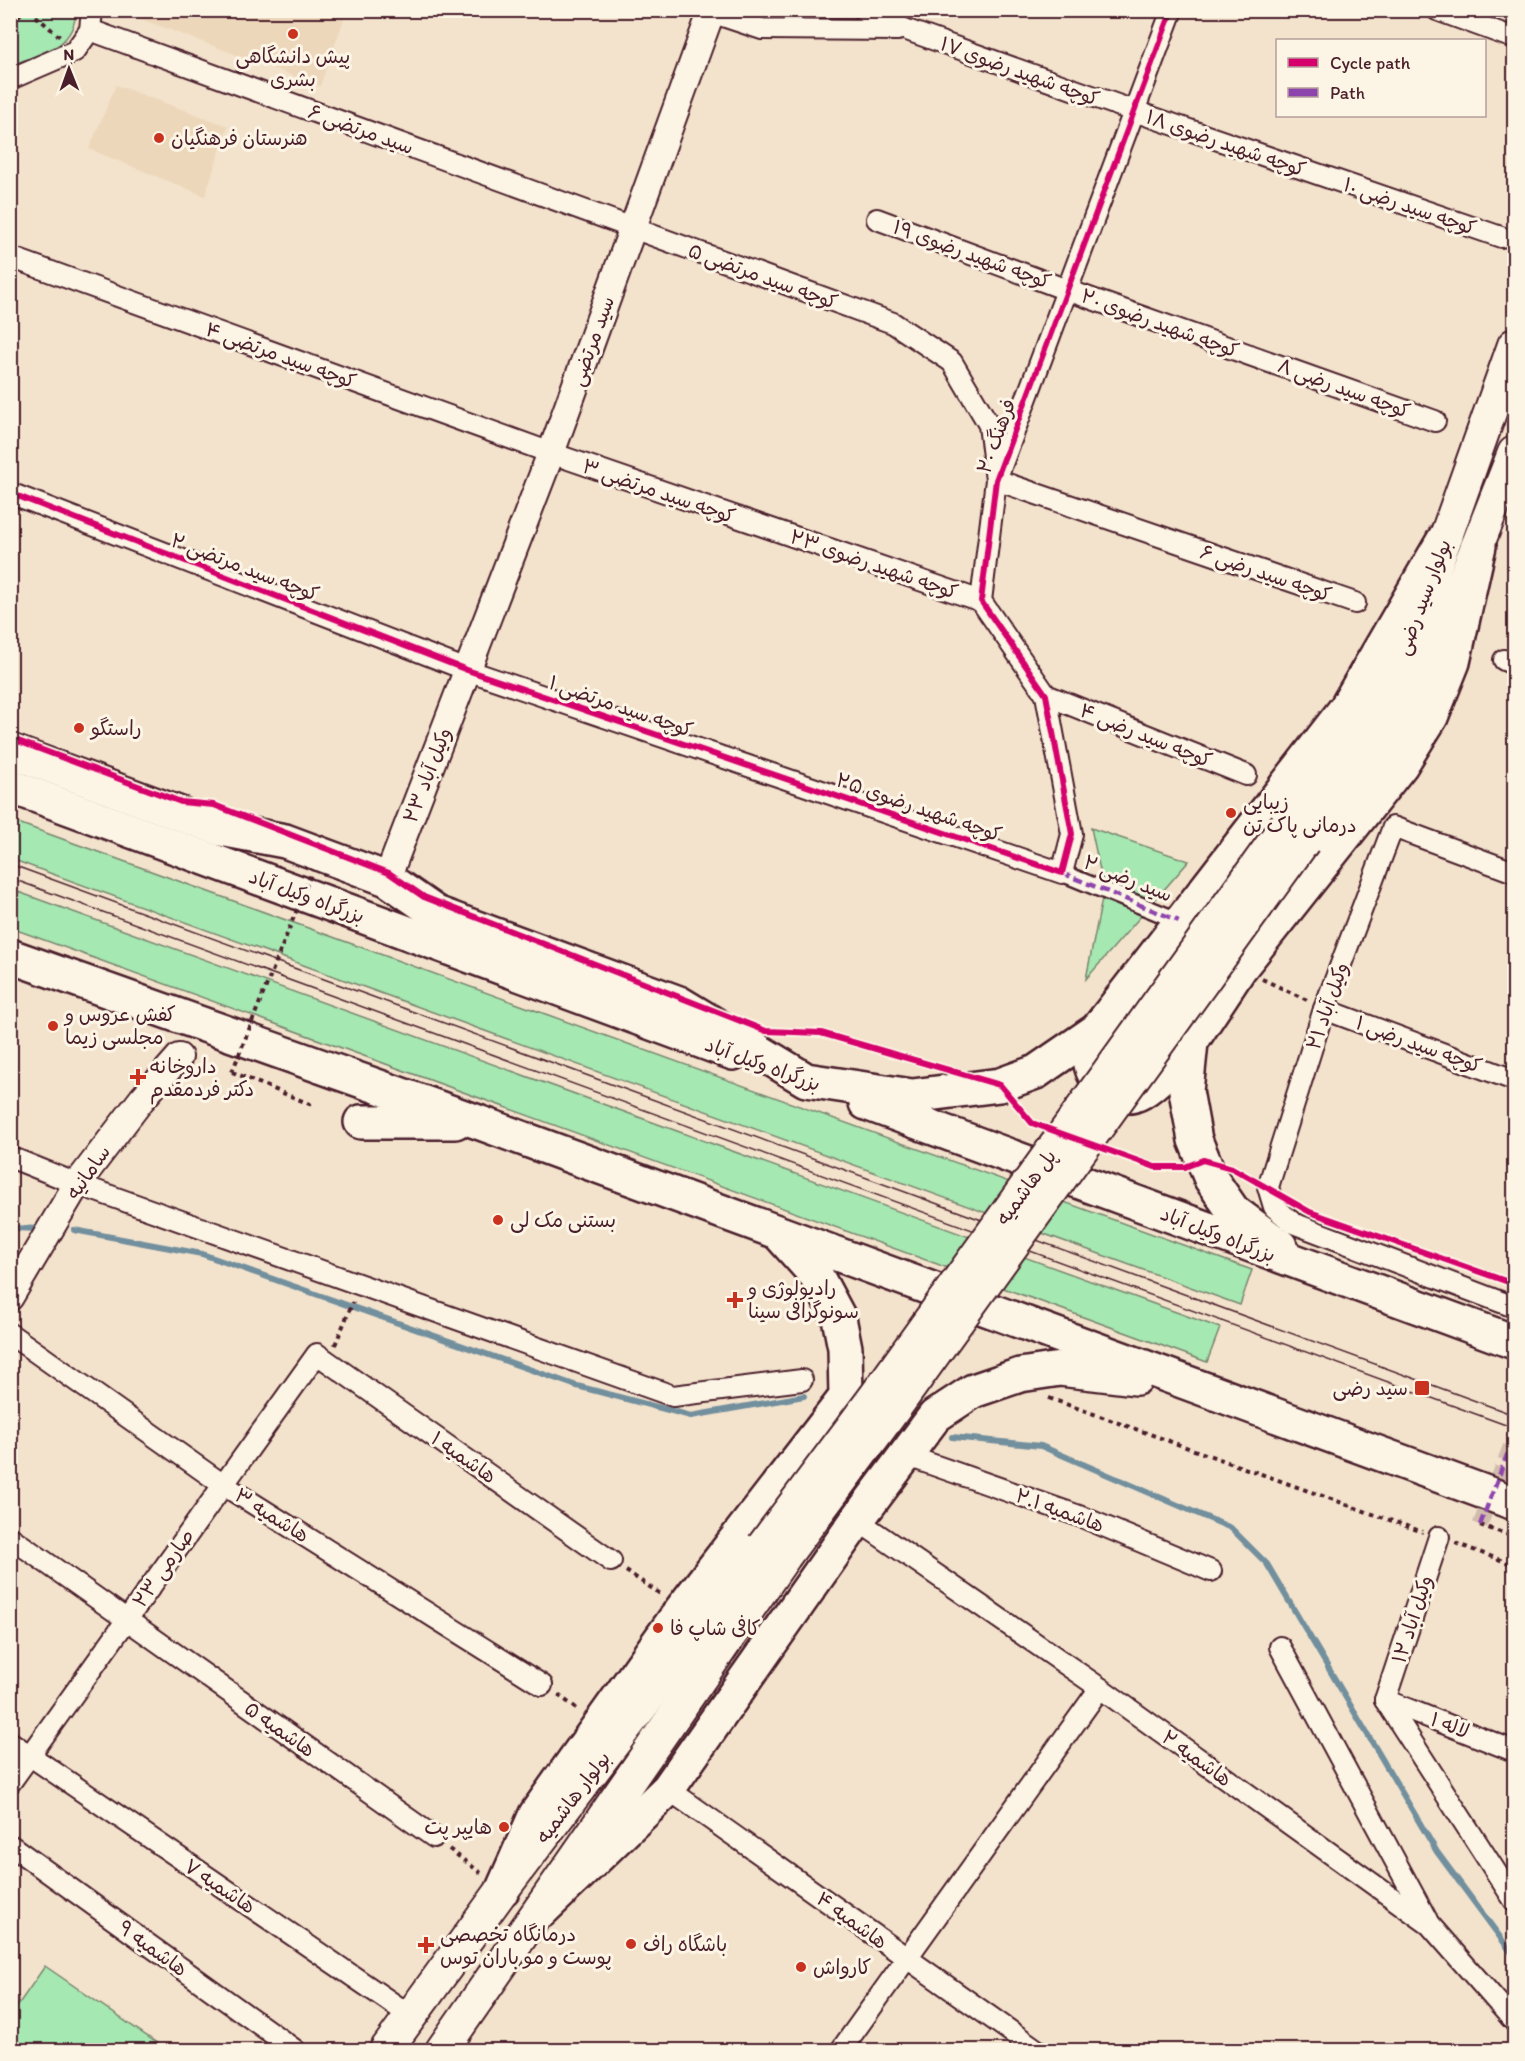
<svg xmlns="http://www.w3.org/2000/svg" width="1525" height="2061" viewBox="0 0 1525 2061" font-family="Itim,'Playpen Sans Arabic',sans-serif">
<rect width="100%" height="100%" fill="#f3e3cc"/>
<filter id="ink" filterUnits="userSpaceOnUse"><feTurbulence type="fractalNoise" baseFrequency=".0167" numOctaves="2"/><feDisplacementMap in="SourceGraphic" scale="12" xChannelSelector="R" yChannelSelector="G"/><feConvolveMatrix kernelMatrix="1 2 1 2 8 2 1 2 1" color-interpolation-filters="sRGB"/></filter>
<g filter="url(#ink)">
<g fill="#edd7ba">
<polygon points="141,10 255,11 347,11 320,86 138,18"/>
<polygon points="116,85 228,126 205,196 89,149"/>
</g>
<g fill="#a5e8b2" stroke="#78846e" stroke-width="1.5">
<path d="M 11,10 L 76,11 C 74,49 41,53 11,65 Z"/>
<polygon points="10,820 1252,1270 1240,1305 11,859"/>
<polygon points="1091,828 1189,861 1086,979 1104,889"/>
<polygon points="10,889 1220,1328 1207,1362 11,928"/>
<polygon points="45,1966 167,2050 11,2050 11,2015"/>
</g>
<g fill="none" stroke-linecap="round" stroke-linejoin="round">
<g stroke="#728f9e" stroke-width="6">
<polyline points="10,1228 43,1229"/>
<polyline points="74,1230 202,1254 577,1386 691,1416 804,1396"/>
<polyline points="952,1437 1041,1446 1231,1528 1267,1564 1437,1852 1514,1956"/>
</g>
<polyline stroke="#d1bcac" stroke-width="15" stroke-dasharray="15 8" stroke-linecap="butt" points="1480,1525 1514,1437"/>
<defs>
<polyline id="pedestrian" points="1062,873 1179,921"/>
<g id="minor">
<polyline points="705,10 762,29 898,30"/>
<polyline points="864,10 907,30 1134,111 1501,237"/>
<polyline points="1437,10 1514,38"/>
<polyline points="90,30 893,323 952,362 989,425 996,480 1355,603"/>
<polyline points="10,79 75,51 90,30 92,10"/>
<polyline points="877,219 1067,290 1435,421"/>
<polyline points="10,257 551,453 981,601"/>
<polyline points="10,493 467,670 1062,873 1072,834 1046,695 981,601 996,480 1172,10"/>
<polyline points="1504,660 1514,664"/>
<polyline points="1046,695 1246,775"/>
<polyline points="1514,872 1393,827 1324,1009 1268,1187 1274,1207 1293,1223 1514,1307"/>
<polyline points="1324,1009 1514,1080"/>
<polyline points="10,1157 77,1184 673,1396 802,1380"/>
<polyline points="10,1334 222,1484 542,1685"/>
<polyline points="905,1455 1082,1517 1211,1571"/>
<polyline points="857,1520 1100,1688 1430,1925 1514,2021"/>
<polyline points="10,1537 434,1837"/>
<polyline points="1280,1647 1427,1920"/>
<polyline points="1385,1700 1514,1900"/>
<polyline points="1385,1700 1439,1537"/>
<polyline points="1385,1700 1514,1751"/>
<polyline points="10,1742 411,2016"/>
<polyline points="10,1783 317,1354 611,1561"/>
<polyline points="668,1789 1037,2050"/>
<polyline points="10,1845 295,2050"/>
<polyline points="841,2050 1100,1688"/>
</g>
<g id="tertiary">
<polyline points="387,879 551,453 712,10"/>
<polyline points="10,1297 77,1184 142,1099 179,1057"/>
</g>
<g id="primary">
<polyline points="1286,825 1361,732 1408,643 1514,345"/>
<polyline points="1304,841 1381,745 1433,658 1514,453"/>
<polyline points="386,2050 503,1889 763,1546"/>
<polyline points="442,2050 785,1556"/>
</g>
<g id="trunk">
<polyline points="10,751 221,829 285,841 387,879 436,913 679,1003 806,1080 912,1096 1000,1085 1036,1072 1097,1030 1346,708 1446,536"/>
<polyline points="10,786 733,1053"/>
<polyline points="10,956 478,1122 1514,1503"/>
<path d="M 1097,1030 C 1095,1039 1090,1049 1090,1057 C 1091,1083 1117,1106 1141,1092 C 1161,1080 1176,1059 1191,1042"/>
<polyline points="866,1103 1514,1342"/>
<polyline points="361,1122 455,1122"/>
<polyline points="1280,1246 1233,1211 1211,1179 1195,1140 1186,1091 1191,1042 1240,968 1401,765 1431,717 1453,662 1479,546"/>
<polyline points="503,1889 536,1814 682,1609 846,1397 845,1348 839,1318 816,1275 781,1236"/>
<polyline points="541,1911 668,1789 857,1520 935,1416 973,1391 1020,1375 1060,1369 1136,1378"/>
</g>
</defs>
<use href="#pedestrian" stroke="#4a1f2b" stroke-width="20"/>
<use href="#minor" stroke="#4a1f2b" stroke-width="24"/>
<use href="#tertiary" stroke="#4a1f2b" stroke-width="30"/>
<use href="#primary" stroke="#4a1f2b" stroke-width="36"/>
<use href="#trunk" stroke="#4a1f2b" stroke-width="38"/>
<g stroke="#4a1f2b" stroke-width="4" stroke-dasharray="4.5 4.5" stroke-linecap="butt">
<polyline points="29,10 60,37"/>
<polyline points="10,19 16,19 24,10"/>
<polyline points="1262,979 1307,1000"/>
<polyline points="232,1072 312,1105"/>
<polyline points="335,1345 353,1302"/>
<polyline points="1049,1398 1423,1532"/>
<polyline points="1480,1525 1514,1537"/>
<polyline points="1455,1543 1514,1565"/>
<polyline points="626,1571 662,1595"/>
<polyline points="558,1695 579,1710"/>
<polyline points="449,1849 481,1873"/>
</g>
<use href="#pedestrian" stroke="#fcf5e5" stroke-width="15"/>
<use href="#minor" stroke="#fcf5e5" stroke-width="20"/>
<use href="#tertiary" stroke="#fcf5e5" stroke-width="26"/>
<use href="#primary" stroke="#fcf5e5" stroke-width="32"/>
<use href="#trunk" stroke="#fcf5e5" stroke-width="33"/>
<g stroke="#4a1f2b" stroke-width="1.5">
<polyline points="10,864 1514,1415"/>
<polyline points="10,878 1514,1428"/>
</g>
<defs>
<g id="primary-bridge">
<polyline points="763,1546 876,1395 1286,825"/>
<polyline points="785,1556 895,1408 1304,841"/>
</g>
</defs>
<use href="#primary-bridge" stroke="#4a1f2b" stroke-width="36" stroke-linecap="butt"/>
<polyline stroke="#4a1f2b" stroke-width="4" stroke-dasharray="4.5 4.5" stroke-linecap="butt" points="232,1072 313,869"/>
<use href="#primary-bridge" stroke="#fcf5e5" stroke-width="32"/>
<g stroke="#8e44ad" stroke-width="4.5" stroke-dasharray="9 4.5" stroke-linecap="butt">
<polyline points="1062,873 1179,921"/>
<polyline points="1480,1525 1514,1437"/>
</g>
<defs>
<g id="cycleway">
<polyline points="10,493 467,670 1062,873 1072,834 1046,695 981,601 996,480 1172,10"/>
<polyline points="10,738 181,802 214,805 389,873 424,897 766,1031 821,1033 1000,1085 1032,1123 1155,1167 1185,1167 1203,1160 1232,1168 1310,1212 1514,1284"/>
</g>
</defs>
<use href="#cycleway" stroke="#fcf5e5" stroke-width="10"/>
<use href="#cycleway" stroke="#d6006c" stroke-width="6"/>
</g>
</g>
<g fill="#c8321e" stroke="#fcf5e5" stroke-width="2">
<circle cx="293" cy="34" r="6"/>
<circle cx="159" cy="138" r="6"/>
<circle cx="79" cy="728" r="6"/>
<circle cx="1231" cy="813" r="6"/>
<circle cx="53" cy="1026" r="6"/>
<path d="M135 1068h6v6h6v6h-6v6h-6v-6h-6v-6h6z"/>
<circle cx="498" cy="1220" r="6"/>
<path d="M732 1291h6v6h6v6h-6v6h-6v-6h-6v-6h6z"/>
<rect x="1414" y="1380" width="16" height="16" rx="3"/>
<circle cx="658" cy="1628" r="6"/>
<circle cx="504" cy="1827" r="6"/>
<circle cx="631" cy="1944" r="6"/>
<path d="M423 1936h6v6h6v6h-6v6h-6v-6h-6v-6h6z"/>
<circle cx="801" cy="1967" r="6"/>
</g>
<g text-anchor="middle" stroke-width="6" stroke-linejoin="round" paint-order="stroke">
<g font-size="20" fill="#4a1f2b" stroke="#fcf5e5" text-anchor="start">
<text x="293" y="63" text-anchor="middle">پیش دانشگاهی<tspan x="293" dy="23">بشری</tspan></text>
<text x="171" y="145">هنرستان فرهنگیان</text>
<text x="91" y="735">راستگو</text>
<text x="1243" y="809">زیبایی<tspan x="1243" dy="23">درمانی پاک تن</tspan></text>
<text x="65" y="1021">کفش عروس و<tspan x="65" dy="23">مجلسی زیما</tspan></text>
<text x="150" y="1073">داروخانه<tspan x="150" dy="23">دكتر فردمقدم</tspan></text>
<text x="510" y="1227">بستنی مک لی</text>
<text x="748" y="1295">رادیولوژی و<tspan x="748" dy="23">سونوگرافی سینا</tspan></text>
<text x="1408" y="1395" text-anchor="end">سید رضی</text>
<text x="670" y="1635">کافی شاپ فا</text>
<text x="492" y="1834" text-anchor="end">هایپر پت</text>
<text x="440" y="1941">درمانگاه تخصصی<tspan x="440" dy="23">پوست و مو باران توس</tspan></text>
<text x="643" y="1951">باشگاه راف</text>
<text x="813" y="1974">کارواش</text>
</g>
<g font-size="20" fill="#4a1f2b" stroke="#fcf5e5">
<text transform="translate(1020 71) rotate(20)" y="7">کوچه شهید رضوی ۱۷</text>
<text transform="translate(361 129) rotate(20)" y="7">سید مرتضی ۶</text>
<text transform="translate(1226 143) rotate(19)" y="7">کوچه شهید رضوی ۱۸</text>
<text transform="translate(1410 206) rotate(19)" y="7">کوچه سید رضی ۱۰</text>
<text transform="translate(972 254) rotate(20)" y="7">کوچه شهید رضوی ۱۹</text>
<text transform="translate(763 276) rotate(20)" y="7">کوچه سید مرتضی ۵</text>
<text transform="translate(1160 323) rotate(20)" y="7">کوچه شهید رضوی ۲۰</text>
<text transform="translate(592 341) rotate(-70)" y="7">سید مرتضی</text>
<text transform="translate(281 355) rotate(20)" y="7">کوچه سید مرتضی ۴</text>
<text transform="translate(1344 388) rotate(20)" y="7">کوچه سید رضی ۸</text>
<text transform="translate(996 436) rotate(-70)" y="7">فرهنگ ۲۰</text>
<text transform="translate(659 491) rotate(19)" y="7">کوچه سید مرتضی ۳</text>
<text transform="translate(874 564) rotate(19)" y="7">کوچه شهید رضوی ۲۳</text>
<text transform="translate(245 567) rotate(21)" y="7">کوچه سید مرتضی ۲</text>
<text transform="translate(1266 573) rotate(19)" y="7">کوچه سید رضی ۶</text>
<text transform="translate(1423 597) rotate(-69)" y="7">بولوار سید رضی</text>
<text transform="translate(621 706) rotate(19)" y="7">کوچه سید مرتضی ۱</text>
<text transform="translate(1146 735) rotate(22)" y="7">کوچه سید رضی ۴</text>
<text transform="translate(427 775) rotate(-69)" y="7">۲۳ وکیل آباد</text>
<text transform="translate(919 807) rotate(19)" y="7">کوچه شهید رضوی ۲۵</text>
<text transform="translate(1128 878) rotate(22)" y="7">سید رضی ۲</text>
<text transform="translate(307 896) rotate(20)" y="7">بزرگراه وکیل آباد</text>
<text transform="translate(1327 1006) rotate(-71)" y="7">۲۱ وکیل آباد</text>
<text transform="translate(1419 1044) rotate(20)" y="7">کوچه سید رضی ۱</text>
<text transform="translate(763 1064) rotate(20)" y="7">بزرگراه وکیل آباد</text>
<text transform="translate(88 1172) rotate(-55)" y="7">سامانیه</text>
<text transform="translate(1026 1187) rotate(-54)" y="7">پل هاشمیه</text>
<text transform="translate(1218 1234) rotate(21)" y="7">بزرگراه وکیل آباد</text>
<text transform="translate(464 1457) rotate(35)" y="7">هاشمیه ۱</text>
<text transform="translate(1060 1510) rotate(20)" y="7">هاشمیه ۲.۱</text>
<text transform="translate(272 1515) rotate(32)" y="7">هاشمیه ۳</text>
<text transform="translate(163 1568) rotate(-55)" y="7">صارمی ۲۳</text>
<text transform="translate(1412 1619) rotate(-72)" y="7">۱۲ وکیل آباد</text>
<text transform="translate(1450 1725) rotate(21)" y="7">لاله ۱</text>
<text transform="translate(280 1729) rotate(35)" y="7">هاشمیه ۵</text>
<text transform="translate(1197 1758) rotate(36)" y="7">هاشمیه ۲</text>
<text transform="translate(573 1797) rotate(-53)" y="7">بولوار هاشمیه</text>
<text transform="translate(220 1886) rotate(34)" y="7">هاشمیه ۷</text>
<text transform="translate(852 1920) rotate(36)" y="7">هاشمیه ۴</text>
<text transform="translate(153 1948) rotate(36)" y="7">هاشمیه ۹</text>
</g>
</g>
<rect width="1525" height="2061" fill="none" stroke="#fcf5e5" stroke-width="36"/>
<rect x="18" y="18" width="1489" height="2025" fill="none" stroke="#4a1f2b" stroke-width="2" filter="url(#ink)"/>
<rect x="1276" y="39" width="210" height="78" fill="#fcf5e5" stroke="#b59f9b" stroke-width="1.5"/>
<rect x="1288" y="58" width="30" height="9" fill="#d6006c" stroke="#b59f9b" stroke-width="1.5"/>
<text x="1330" y="69" font-size="18" fill="#4a1f2b">Cycle path</text>
<rect x="1288" y="88" width="30" height="9" fill="#8e44ad" stroke="#b59f9b" stroke-width="1.5"/>
<text x="1330" y="99" font-size="18" fill="#4a1f2b">Path</text>
<g transform="translate(69 69) rotate(359)" stroke="#fcf5e5" stroke-width="4.5" paint-order="stroke">
<path d="M0-4.5L10 22L0 15L-10 22Z" fill="#4a1f2b"/>
<text y="-9" font-size="16" font-weight="bold" text-anchor="middle" fill="#4a1f2b">N</text>
</g>
</svg>
